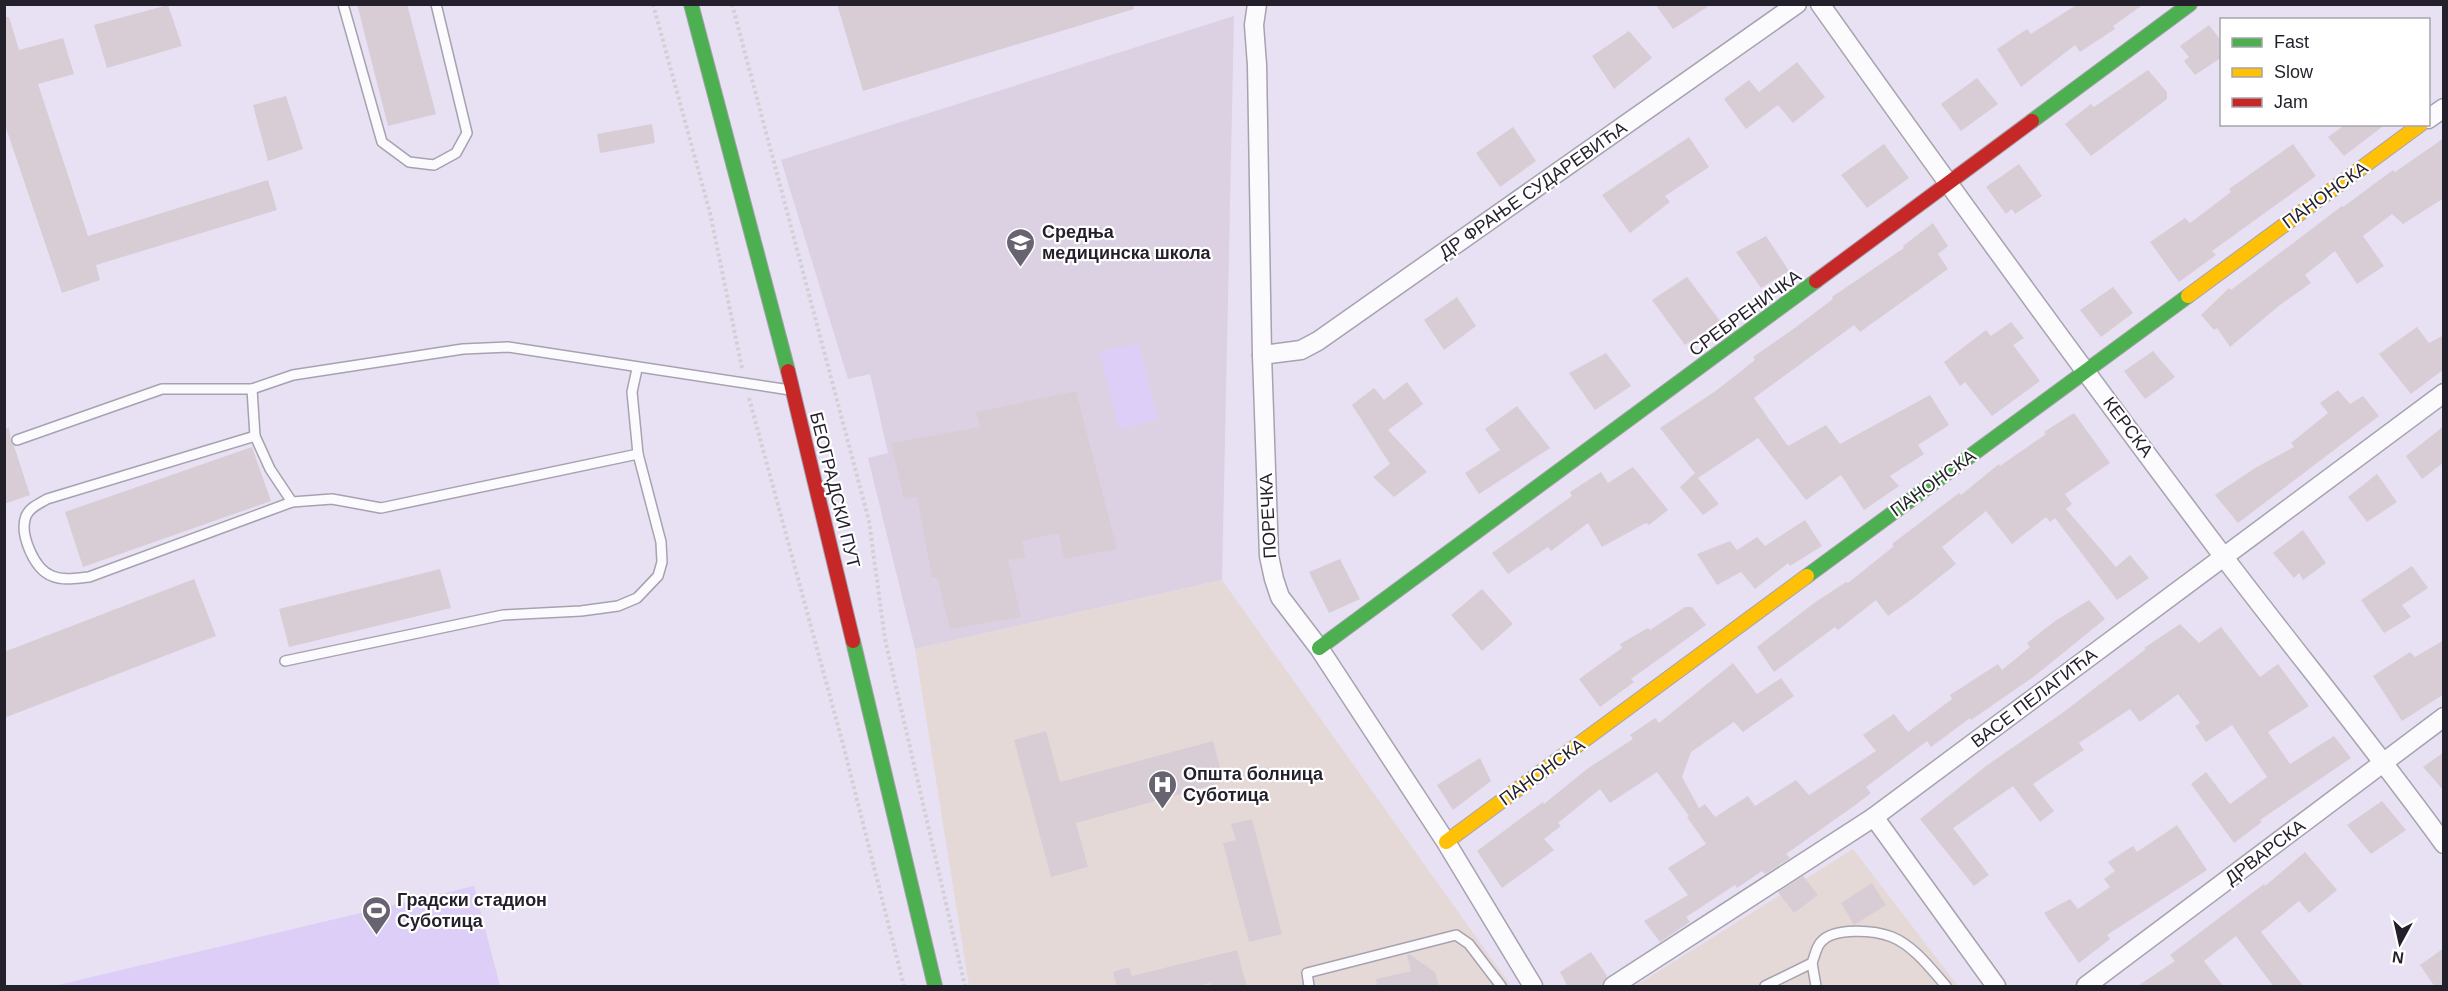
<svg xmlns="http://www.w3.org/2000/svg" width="2448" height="991" viewBox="0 0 2448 991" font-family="Helvetica,sans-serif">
<rect width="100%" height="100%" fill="#e7e1f3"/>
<polygon fill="#dbd1e2" points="1234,16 1222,580 915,649 868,458 888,453 870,374 848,379 781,160"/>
<g fill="#e5d9d8">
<polygon points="1222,580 1511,986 969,986 915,649"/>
<polygon points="1853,849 1958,986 1635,986"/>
</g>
<g fill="#ddcef8">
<polygon points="1139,344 1158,420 1119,429 1099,351"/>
<polygon points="474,886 500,986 58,986 58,985"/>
</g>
<g fill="#d8cdd5">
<polygon points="357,4 407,4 436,114 388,126"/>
<polygon points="837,4 1133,4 1134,9 863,91"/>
<polygon points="1655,4 1712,4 1673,29"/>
<polygon points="2078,4 2144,4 2113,26 2115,29 2080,52 2075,45 2021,87 1997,49 2027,29 2031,34"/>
<polygon points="168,5 182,46 107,68 94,25"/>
<polygon points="4,17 9,17 19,50 63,38 74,74 38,84 88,236 268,180 277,210 96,265 100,280 62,293 4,122"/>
<polygon points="2209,25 2222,42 2222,57 2195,75 2184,61 2189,57 2180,46"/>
<polygon points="1629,31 1652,58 1614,89 1592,56"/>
<polygon points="1797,62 1825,97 1793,123 1778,105 1746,129 1724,99 1749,80 1759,92"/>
<polygon points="2148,70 2167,92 2167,99 2091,156 2065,124 2091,104 2094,107"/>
<polygon points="1977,78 1998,104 1961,131 1941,104"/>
<polygon points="286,96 303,149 268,161 253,105"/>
<polygon points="652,124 655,143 600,153 597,134"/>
<polygon points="2346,124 2386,124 2344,156 2328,137"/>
<polygon points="1513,127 1536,161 1500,187 1476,153"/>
<polygon points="1689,137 1709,167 1665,196 1670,202 1630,233 1602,195"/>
<polygon points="2444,138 2444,198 2403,224 2392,214 2363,236 2384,266 2357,284 2335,251 2305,275 2311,283 2280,305 2230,347 2217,328 2214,330 2201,315 2229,288 2231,290 2342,206 2343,207 2393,170 2395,172"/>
<polygon points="1884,144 1909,178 1867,208 1841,175"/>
<polygon points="2293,144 2316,176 2212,251 2216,255 2179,282 2150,242 2185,218 2190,223 2231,192 2229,189"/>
<polygon points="2019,164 2042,196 2015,214 2012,209 2006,214 1986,187"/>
<polygon points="1933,223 1948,246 1938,254 1948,269 1860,332 1854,325 1754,398 1788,446 1826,425 1840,444 1930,395 1949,425 1918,445 1924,454 1890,476 1899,486 1864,510 1841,475 1806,500 1758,438 1698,478 1719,504 1703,515 1680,487 1695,473 1660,428 1717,390 1755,360 1753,357 1792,330 1833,299 1832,297 1904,248 1903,246"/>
<polygon points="1766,236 1789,271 1761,288 1736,252"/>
<polygon points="1687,277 1720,321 1685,345 1652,300"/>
<polygon points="2113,287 2133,313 2101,337 2080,310"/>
<polygon points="1457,297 1476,326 1444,350 1424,320"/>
<polygon points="2011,322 2024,338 2013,345 2040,381 1992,416 1965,382 1960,386 1944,362 1986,330 1991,336"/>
<polygon points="2417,327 2429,343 2444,335 2444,369 2411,394 2379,354"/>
<polygon points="2153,351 2175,377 2145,399 2124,371"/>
<polygon points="1606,353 1631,386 1595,410 1569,373"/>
<polygon points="1407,382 1423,404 1388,430 1427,472 1394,497 1373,477 1390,464 1352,405 1374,388 1384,400"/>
<polygon points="2338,390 2350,404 2363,396 2379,416 2238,523 2215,495 2255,468 2294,447 2291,443 2328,413 2320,403"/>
<polygon points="1076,391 1117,549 1064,559 1059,533 1022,541 1026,557 1008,560 1021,617 950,629 937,577 932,577 917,497 904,499 891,443 980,427 976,412"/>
<polygon points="1517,406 1550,448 1479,494 1465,473 1500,450 1485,429"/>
<polygon points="2074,413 2110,463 2065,494 2072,504 2066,509 2116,567 2130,555 2149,578 2117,600 2055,518 2050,522 2046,517 2012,544 1986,511 1942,547 1956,564 1912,599 1888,616 1876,600 1838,630 1835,627 1774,672 1757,647 1814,603 1846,582 1848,583 1894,546 1892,544 1959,493 1961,495 1999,464 2000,466 2046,434 2044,432"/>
<polygon points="2444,426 2444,462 2422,479 2406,456"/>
<polygon points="9,428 11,442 14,446 30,495 4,504 4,429"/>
<polygon points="252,447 271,501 83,567 65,512"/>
<polygon points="1633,467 1668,510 1649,525 1646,523 1602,547 1588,523 1551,551 1548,547 1508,574 1492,553 1572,496 1570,492 1601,472 1608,483"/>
<polygon points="2377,474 2397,502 2367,522 2348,497"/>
<polygon points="1805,520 1822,546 1790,566 1788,563 1755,589 1741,572 1717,585 1697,554 1730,541 1737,550 1757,537 1765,546"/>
<polygon points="2303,530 2326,563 2303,580 2299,573 2294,578 2273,553"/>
<polygon points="1340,559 1360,599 1329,613 1309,572"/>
<polygon points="2412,566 2428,588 2402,605 2411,617 2384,633 2361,600"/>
<polygon points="440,569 451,608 289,647 279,609"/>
<polygon points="194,579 216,636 4,718 4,652"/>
<polygon points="1482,589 1513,624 1482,651 1451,615"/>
<polygon points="2089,600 2105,619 2036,675 1971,720 1970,718 1931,747 1927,741 1866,787 1871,793 1854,806 1786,854 1790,858 1765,874 1762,871 1737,888 1735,885 1686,917 1690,922 1660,942 1644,921 1688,895 1668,868 1706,844 1687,817 1689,816 1657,772 1610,803 1600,789 1558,823 1561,826 1544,839 1554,850 1502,888 1477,851 1543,802 1544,804 1587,769 1633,739 1630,735 1655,718 1659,723 1733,663 1757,694 1781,678 1794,696 1743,732 1734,722 1691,752 1682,777 1699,808 1705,804 1715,817 1748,796 1755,806 1796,780 1809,795 1876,751 1863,735 1894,714 1908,732 1952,699 1950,695 1998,664 2002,670 2030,647 2027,643 2055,621"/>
<polygon points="1685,607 1692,607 1706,625 1631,679 1634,682 1600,707 1579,679 1622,648 1620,644 1648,628 1650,630"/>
<polygon points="2180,624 2199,643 2221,627 2260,677 2278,664 2309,706 2268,732 2290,764 2334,736 2351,758 2260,820 2262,822 2234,843 2191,784 2206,772 2230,804 2267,777 2232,725 2206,742 2195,726 2200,723 2178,694 2140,722 2130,709 2079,743 2084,750 2033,784 2054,811 2040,822 2013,786 1953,828 1989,875 1974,886 1920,819 1986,766 2061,714 2146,649 2144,648"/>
<polygon points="2444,640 2444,694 2402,721 2373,676 2410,652 2415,657"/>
<polygon points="1046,731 1060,782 1213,741 1224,782 1076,823 1088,867 1051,877 1014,740"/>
<polygon points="2444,752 2444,791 2423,767"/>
<polygon points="1480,758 1491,781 1453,810 1437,785"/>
<polygon points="2382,801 2406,830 2371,854 2347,825"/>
<polygon points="1252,819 1282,934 1249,942 1223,843 1236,840 1231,824"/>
<polygon points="2177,825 2207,870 2107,935 2110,939 2079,963 2044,913 2070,899 2078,909 2110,887 2104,879 2115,871 2108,862 2133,846 2137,852"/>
<polygon points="2305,852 2337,890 2309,913 2299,901 2261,932 2304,987 2274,987 2236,936 2204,961 2224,987 2136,987 2175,961 2170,955 2264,884 2265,886"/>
<polygon points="1803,876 1818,895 1794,913 1778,892"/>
<polygon points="1872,883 1886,905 1854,925 1841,903"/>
<polygon points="2444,948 2444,987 2435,987 2420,965"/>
<polygon points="1237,950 1247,987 1211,987 1210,983 1192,987 1117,987 1113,972 1129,967 1132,976"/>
<polygon points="1591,952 1607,976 1602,987 1568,987 1560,972"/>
<polygon points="1409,954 1435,972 1439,987 1377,987 1376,979 1411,971 1407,955"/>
</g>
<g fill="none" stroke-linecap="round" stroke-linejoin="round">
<defs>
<g id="lane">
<polyline points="343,4 382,142 409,162 434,165 456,153 467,133 436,4"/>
<polyline points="252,389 255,436 270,469 292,502"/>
<path d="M 255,436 L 47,499 C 39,504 30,507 26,516 C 19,534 34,569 52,576 C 64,581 77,578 89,577 L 292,502 L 332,499 L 381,508 L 638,454"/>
<polyline points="17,440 162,389 252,389 293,375 463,349 508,347 790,390"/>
<polyline points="285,661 503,615 581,611 618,606 637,598 658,576 662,562 661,542 638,454 632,392 637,369"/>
<path d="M 1812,963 C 1815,956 1816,947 1821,942 C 1834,927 1874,930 1892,937 C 1914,946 1931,969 1946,986"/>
<polyline points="1309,986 1307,973 1456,935 1469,944 1501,986"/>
<polyline points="1765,986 1812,963 1816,986"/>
</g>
<g id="street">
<polyline points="1257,4 1254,25 1257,65 1262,355 1269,556 1274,579 1280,597 1319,648 1446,842 1533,986"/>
<path d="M 1820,4 C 1952,190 2086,374 2223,556 C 2296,652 2373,746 2444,844"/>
<polyline points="2428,119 2444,108"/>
<polyline points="1262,355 1301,350 1318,341 1797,4"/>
<polyline points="1874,817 1996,986"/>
<polyline points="1613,986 1874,817 2444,393"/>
<polyline points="2086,986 2444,717"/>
</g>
<g id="fast">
<polyline points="691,4 788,371"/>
<polyline points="2032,121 2190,4"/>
<polyline points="1807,576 2188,296"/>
<polyline points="853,641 935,986"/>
<polyline points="1319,648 1816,281"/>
</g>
<g id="slow">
<polyline points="2188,296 2421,124"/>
<polyline points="1446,842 1807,576"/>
</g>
<g id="jam">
<polyline points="1816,281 2032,121"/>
<polyline points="788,371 853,641"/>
</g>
</defs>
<use href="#lane" stroke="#a7a2af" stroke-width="12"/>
<use href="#street" stroke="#a7a2af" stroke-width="21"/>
<use href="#fast" stroke="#a7a2af" stroke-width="16"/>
<use href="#slow" stroke="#a7a2af" stroke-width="16"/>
<use href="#jam" stroke="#a7a2af" stroke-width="16"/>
<g stroke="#d2d0d5" stroke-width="4" stroke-dasharray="3 3" stroke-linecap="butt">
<polyline points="653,4 710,213 742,368"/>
<polyline points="732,4 869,521 885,639 965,986"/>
<polyline points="749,398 844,748 904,986"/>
</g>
<use href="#lane" stroke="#fbfafd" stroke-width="9"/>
<use href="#street" stroke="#fbfafd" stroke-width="18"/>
<use href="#fast" stroke="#4caf50" stroke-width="14"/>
<use href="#slow" stroke="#ffc107" stroke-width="14"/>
<use href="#jam" stroke="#c62828" stroke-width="14"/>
</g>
<defs>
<symbol id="school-pin" viewBox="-11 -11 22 30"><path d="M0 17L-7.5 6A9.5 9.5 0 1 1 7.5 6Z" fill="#686371" stroke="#fff"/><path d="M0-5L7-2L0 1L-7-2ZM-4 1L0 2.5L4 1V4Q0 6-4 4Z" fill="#fff"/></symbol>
<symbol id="hospital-pin" viewBox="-11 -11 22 30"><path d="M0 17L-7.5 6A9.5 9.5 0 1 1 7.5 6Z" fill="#686371" stroke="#fff"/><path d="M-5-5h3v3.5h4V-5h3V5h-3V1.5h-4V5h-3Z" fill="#fff"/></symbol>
<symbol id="stadium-pin" viewBox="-11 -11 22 30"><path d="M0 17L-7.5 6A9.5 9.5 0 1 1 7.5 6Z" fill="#686371" stroke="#fff"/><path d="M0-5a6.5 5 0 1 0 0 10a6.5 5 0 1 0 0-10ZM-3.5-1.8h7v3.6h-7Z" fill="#fff"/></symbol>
</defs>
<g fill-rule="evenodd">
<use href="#school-pin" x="1004" y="226" width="33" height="45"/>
<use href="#hospital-pin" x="1146" y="768" width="33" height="45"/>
<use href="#stadium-pin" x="360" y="894" width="33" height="45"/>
</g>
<g text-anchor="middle" stroke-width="4.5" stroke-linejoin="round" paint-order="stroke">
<g font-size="18" fill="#231f2b" stroke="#fff">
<text transform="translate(1533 190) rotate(-35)" y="6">ДР ФРАЊЕ СУДАРЕВИЋА</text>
<text transform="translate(2325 195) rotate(-36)" y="6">ПАНОНСКА</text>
<text transform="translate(1745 313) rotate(-36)" y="6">СРЕБРЕНИЧКА</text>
<text transform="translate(2128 427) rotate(53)" y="6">КЕРСКА</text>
<text transform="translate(1933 483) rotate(-36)" y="6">ПАНОНСКА</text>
<text transform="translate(835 490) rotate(76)" y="6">БЕОГРАДСКИ ПУТ</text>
<text transform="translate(1268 516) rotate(-93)" y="6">ПОРЕЧКА</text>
<text transform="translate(2034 698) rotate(-37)" y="6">ВАСЕ ПЕЛАГИЋА</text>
<text transform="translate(1542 772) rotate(-36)" y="6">ПАНОНСКА</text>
<text transform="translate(2265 852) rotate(-37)" y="6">ДРВАРСКА</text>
</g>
<g font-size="18" font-weight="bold" fill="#231f2b" stroke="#fff" text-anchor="start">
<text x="1042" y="238">Средња<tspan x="1042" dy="21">медицинска школа</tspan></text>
<text x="1183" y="780">Општа болница<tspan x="1183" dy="21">Суботица</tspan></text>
<text x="397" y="906">Градски стадион<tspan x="397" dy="21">Суботица</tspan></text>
</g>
</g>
<rect width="2448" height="991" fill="none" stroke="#231f2b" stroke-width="12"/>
<rect x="2220" y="18" width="210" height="108" fill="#ffffff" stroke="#a7a5aa" stroke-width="1.5"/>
<rect x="2232" y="38" width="30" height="9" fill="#4caf50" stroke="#a7a5aa" stroke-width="1.5"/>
<text x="2274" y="48" font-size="18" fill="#231f2b">Fast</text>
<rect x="2232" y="68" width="30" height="9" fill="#ffc107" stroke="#a7a5aa" stroke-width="1.5"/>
<text x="2274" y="78" font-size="18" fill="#231f2b">Slow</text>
<rect x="2232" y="98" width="30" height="9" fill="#c62828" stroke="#a7a5aa" stroke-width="1.5"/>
<text x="2274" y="108" font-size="18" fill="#231f2b">Jam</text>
<g transform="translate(2400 943) rotate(188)" stroke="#ffffff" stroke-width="4.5" paint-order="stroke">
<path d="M0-4.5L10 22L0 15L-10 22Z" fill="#231f2b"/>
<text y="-9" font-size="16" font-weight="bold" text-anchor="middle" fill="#231f2b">N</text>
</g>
</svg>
